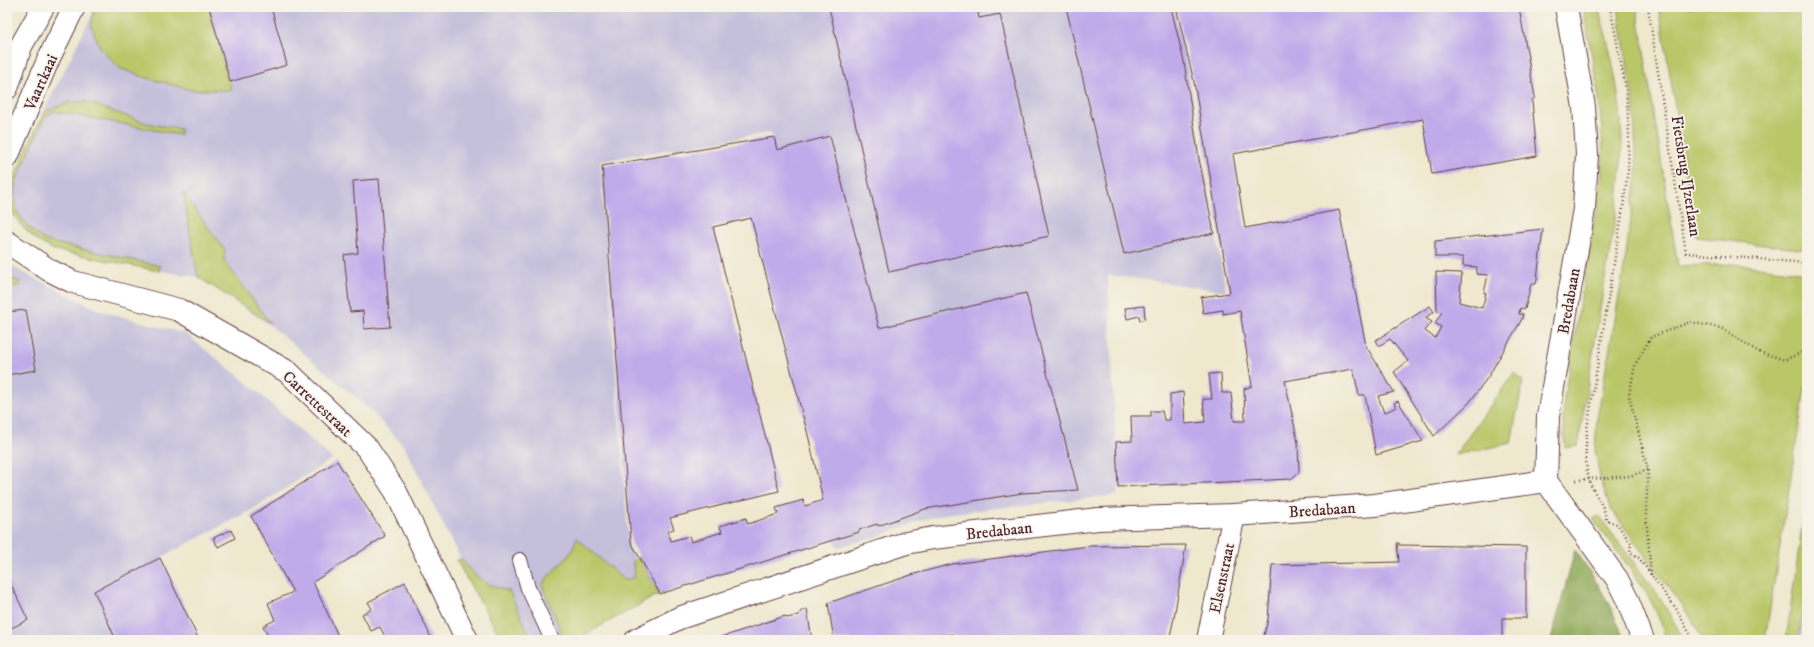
<svg xmlns="http://www.w3.org/2000/svg" width="1814" height="647" viewBox="0 0 1814 647" font-family="'IM FELL DW Pica',serif">
<rect width="100%" height="100%" fill="#f7f3e8"/>
<filter id="ink" filterUnits="userSpaceOnUse"><feTurbulence type="fractalNoise" baseFrequency=".025" numOctaves="2"/><feDisplacementMap in="SourceGraphic" scale="8" xChannelSelector="R" yChannelSelector="G"/><feConvolveMatrix kernelMatrix="1 2 1 2 8 2 1 2 1" color-interpolation-filters="sRGB"/></filter>
<filter id="wash" filterUnits="userSpaceOnUse"><feTurbulence type="fractalNoise" baseFrequency=".012" numOctaves="4" result="noise"/><feDisplacementMap in="SourceGraphic" scale="16" xChannelSelector="R" yChannelSelector="G"/><feGaussianBlur stdDeviation="0.9" result="paint"/><feColorMatrix in="noise" values="0 0 0 0 0 0 0 0 0 0 0 0 0 0 0 0 0 1.4 0 .05"/><feComposite in="paint" operator="in"/></filter>
<g filter="url(#wash)">
<rect width="100%" height="100%" fill="#eee8cd"/>
<g fill="#c4c0db">
<polygon points="96,7 1174,7 1186,61 1226,291 1108,275 1118,495 944,514 919,521 877,537 837,547 834,539 774,137 769,133 600,161 629,548 659,594 576,640 501,640 404,446 369,409 270,325 198,277 160,271 54,250 38,242 22,227 13,214 9,206 9,188 43,113"/>
<polygon points="7,262 18,270 101,311 186,334 250,385 332,459 250,511 162,557 200,640 7,640"/>
<polygon points="1807,583 1807,640 1798,640"/>
</g>
<g fill="#b9c769" stroke="#82734a">
<polygon points="95,7 209,7 232,90 190,90 144,77 119,68 101,49 91,26"/>
<path d="M 1583,7 L 1598,7 C 1611,50 1621,96 1622,141 C 1622,188 1613,233 1605,279 C 1596,334 1587,390 1578,446 L 1565,448 L 1563,421 L 1564,397 L 1601,181 C 1607,122 1593,65 1583,7 Z"/>
<polygon points="1618,7 1637,7 1678,266 1734,264 1807,273 1807,376 1765,640 1703,640 1693,621 1610,508 1600,478 1595,450 1597,419 1624,268 1637,174 1633,101"/>
<polygon points="1659,7 1807,7 1807,250 1696,237"/>
<path d="M 71,102 L 87,102 L 146,123 L 180,129 L 180,135 L 54,111 L 45,116 L 16,182 C 8,210 25,226 46,241 L 160,266 L 159,271 L 54,250 C 35,241 10,221 9,198 C 9,181 36,130 44,112 L 59,106 Z"/>
<polygon points="183,193 225,250 224,260 270,323 198,277"/>
<polygon points="7,277 21,282 20,286 7,288"/>
<polygon points="1514,373 1523,381 1511,443 1455,455"/>
<polygon points="1807,491 1807,583 1798,640 1786,640"/>
<path d="M 1599,516 L 1661,599 L 1684,640 L 1666,640 C 1655,593 1620,558 1593,519 Z"/>
<path d="M 577,538 L 624,580 L 634,578 L 633,561 L 639,557 L 659,594 L 575,640 L 564,640 L 542,585 C 550,571 564,564 572,550 C 574,546 575,541 577,538 Z"/>
<path d="M 462,559 C 474,578 487,585 509,591 L 532,640 L 502,640 L 456,560 Z"/>
</g>
<path fill="#92ac5d" stroke="#6e6644" d="M 1575,550 C 1596,580 1612,605 1624,640 L 1551,640 Z"/>
<g id="blocks">
<g fill="#bfabea" fill-rule="evenodd">
<polygon points="209,7 271,7 287,65 230,82"/>
<polygon points="829,7 977,7 979,18 1000,14 1049,236 889,272"/>
<polygon points="1066,7 1171,7 1184,62 1199,159 1214,233 1124,254"/>
<polygon points="1176,7 1519,7 1535,97 1532,101 1537,156 1432,174 1423,119 1233,154 1245,228 1339,210 1366,346 1394,392 1378,396 1384,413 1396,407 1394,403 1398,401 1423,441 1376,455 1365,395 1359,395 1353,369 1285,381 1298,443 1299,472 1291,479 1118,487 1116,442 1132,441 1131,416 1151,416 1151,411 1162,411 1164,420 1170,420 1170,394 1183,392 1185,424 1205,422 1203,399 1212,399 1209,374 1221,373 1222,393 1231,393 1234,421 1245,421 1244,389 1252,386 1240,311 1223,314 1223,310 1203,313 1201,297 1230,293 1194,82"/>
<path d="M 830,136 L 879,328 L 1026,293 L 1078,490 L 1022,493 L 925,509 L 878,526 L 877,524 L 859,530 L 859,532 L 660,594 L 631,542 L 602,166 L 774,137 L 777,150 ZM 751,218 L 809,439 L 823,500 L 805,506 L 803,500 L 776,508 L 778,514 L 748,524 L 746,518 L 720,526 L 722,532 L 691,542 L 689,536 L 671,541 L 668,531 L 674,529 L 670,518 L 779,491 L 713,227 Z"/>
<polygon points="379,179 390,327 364,329 363,311 350,312 344,255 358,253 353,181"/>
<polygon points="1543,229 1537,279 1536,284 1531,284 1525,309 1520,308 1519,314 1523,314 1522,319 1488,377 1469,403 1434,436 1394,372 1408,361 1390,339 1379,346 1376,340 1430,306 1434,312 1425,318 1432,322 1425,331 1435,338 1441,327 1435,323 1442,312 1437,311 1436,272 1462,273 1459,302 1482,308 1486,293 1484,293 1488,275 1476,274 1477,267 1463,266 1463,257 1435,257 1435,241"/>
<polygon points="1144,306 1145,319 1140,321 1139,316 1127,319 1125,308"/>
<polygon points="26,310 36,370 7,375 7,312"/>
<polygon points="337,461 385,536 313,582 340,640 270,640 263,626 275,620 268,603 293,592 251,516"/>
<polygon points="231,530 235,538 218,547 213,538"/>
<polygon points="1397,543 1399,543 1399,545 1526,547 1526,618 1502,618 1502,640 1263,640 1268,619 1272,565 1399,562"/>
<polygon points="1186,545 1174,618 1169,640 954,640 953,634 942,635 943,640 834,640 828,603 911,575 952,564 1089,546"/>
<polygon points="160,558 199,640 116,640 94,591"/>
<polygon points="7,576 28,620 7,630"/>
<polygon points="405,582 427,629 432,640 379,640 385,637 380,627 371,631 362,614 372,609 368,602"/>
<polygon points="807,609 812,640 713,640 785,616 787,618 799,615 800,612"/>
</g>
</g>
</g>
<g filter="url(#ink)">
<use href="#blocks" fill-opacity="0" stroke="#633d43" stroke-width="1"/>
<g fill="none" stroke-linecap="round" stroke-linejoin="round">
<defs>
<polyline id="service" points="520,560 528,588 552,640"/>
<g id="minor">
<polyline points="7,242 49,270 73,282 179,310 288,372 367,448 396,492 467,640"/>
<polyline points="636,640 679,618 906,543 933,538 1098,519 1234,515 1375,505 1546,481"/>
<polyline points="1208,640 1234,515"/>
</g>
<g id="tertiary">
<polyline points="1566,7 1584,107 1587,155 1584,209 1548,416 1546,481 1617,579 1627,599 1643,640"/>
<polyline points="7,88 21,46 43,7"/>
<polyline points="7,157 49,58 74,7"/>
</g>
</defs>
<use href="#service" stroke="#633d43" stroke-width="16"/>
<use href="#minor" stroke="#633d43" stroke-width="24"/>
<use href="#tertiary" stroke="#633d43" stroke-width="24"/>
<g stroke="#633d43" stroke-width="2.5" stroke-dasharray="1 3" stroke-linecap="butt">
<path d="M 1610,7 L 1626,89 L 1629,134 L 1628,170 L 1623,208 L 1587,429 C 1586,445 1584,463 1589,479 C 1593,494 1605,504 1606,520 L 1617,524 L 1631,543 L 1630,552 L 1639,558 L 1677,610 L 1693,640"/>
<polyline points="1648,7 1686,253 1807,263"/>
<polyline points="1576,480 1630,476 1648,470"/>
<polyline points="1651,575 1646,515 1648,470 1629,396 1635,365 1651,337 1690,322 1721,328 1759,352 1785,360 1807,350"/>
</g>
<use href="#service" stroke="#fff" stroke-width="14"/>
<use href="#minor" stroke="#fff" stroke-width="22"/>
<use href="#tertiary" stroke="#fff" stroke-width="22"/>
</g>
</g>
<g text-anchor="middle" stroke-width="3.5" stroke-linejoin="round" paint-order="stroke">
<g font-size="16" fill="#4a1f2b" stroke="#f7f3e8">
<text transform="translate(40 82) rotate(-66)" y="6">Vaartkaai</text>
<text transform="translate(1687 176) rotate(81)" y="6">Fietsbrug IJzerlaan</text>
<text transform="translate(1568 301) rotate(-80)" y="6">Bredabaan</text>
<text transform="translate(318 403) rotate(43)" y="6">Carrettestraat</text>
<text transform="translate(1322 509) rotate(-4)" y="6">Bredabaan</text>
<text transform="translate(999 530) rotate(-6)" y="6">Bredabaan</text>
<text transform="translate(1221 578) rotate(-78)" y="6">Elsenstraat</text>
</g>
</g>
<rect width="1814" height="647" fill="none" stroke="#f7f3e8" stroke-width="24"/>
</svg>
